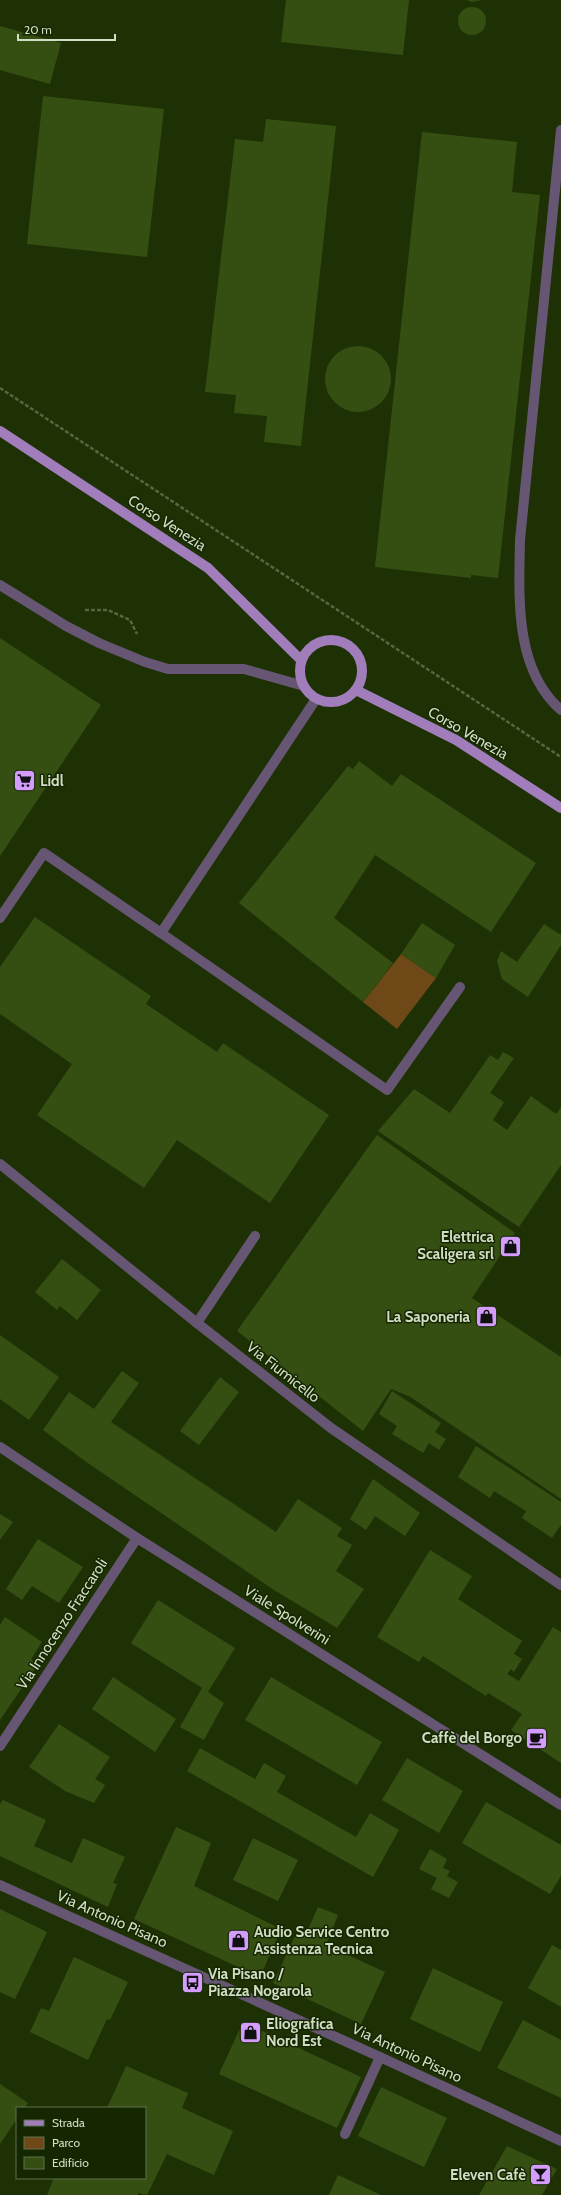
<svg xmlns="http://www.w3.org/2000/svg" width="561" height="2195" viewBox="0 0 561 2195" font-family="Cabin,sans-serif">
<rect width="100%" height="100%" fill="#1e3105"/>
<polygon fill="#6e4917" points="401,954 436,978 397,1029 363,1002"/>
<g fill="#354f13">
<polygon points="286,0 409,0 403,55 281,42"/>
<polygon points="467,0 482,0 472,2"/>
<circle cx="472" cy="21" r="14"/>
<polygon points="0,26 61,43 50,84 0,70"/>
<polygon points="43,96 164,109 147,257 27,244"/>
<polygon points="266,119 336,126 301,446 264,442 267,416 234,413 236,395 205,392 235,139 263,142"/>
<polygon points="422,132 517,142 512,192 540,195 498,578 471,575 471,578 375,567"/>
<circle cx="358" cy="379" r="33"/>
<polygon points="0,638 101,705 0,856"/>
<polygon points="359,761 392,786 401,774 536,863 491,932 375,855 334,918 393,963 363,1002 239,903 348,766 353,769"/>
<polygon points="35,917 151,996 146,1004 217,1052 223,1043 329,1115 270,1203 177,1140 144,1188 37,1115 72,1064 0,1014 0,967"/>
<polygon points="422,923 455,945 436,978 401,954"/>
<polygon points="544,924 561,935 561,945 528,997 502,979 497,961 501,951 517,962"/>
<polygon points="503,1052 514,1058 490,1093 504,1102 493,1120 507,1130 531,1096 556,1114 561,1107 561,1165 519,1227 378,1131 414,1089 450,1113 490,1055 498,1060"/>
<polygon points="377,1135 515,1233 472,1298 561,1357 561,1499 409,1396 391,1389 363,1431 237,1331"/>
<polygon points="62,1259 101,1290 77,1320 60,1306 57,1310 35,1292"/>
<polygon points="0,1335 59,1377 29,1420 0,1399"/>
<polygon points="122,1371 139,1383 111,1422 276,1532 298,1499 342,1528 337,1536 352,1545 336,1571 364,1589 337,1628 274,1590 85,1461 43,1430 69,1392 94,1409"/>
<polygon points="220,1377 239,1392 199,1445 180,1431"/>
<polygon points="392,1391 441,1423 435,1432 446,1439 439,1450 429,1443 423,1453 392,1434 397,1426 379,1414"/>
<polygon points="476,1446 561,1502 561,1525 552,1538 522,1518 526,1511 494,1491 490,1498 458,1477"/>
<polygon points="373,1479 420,1513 405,1536 375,1516 366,1530 350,1519"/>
<polygon points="0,1514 13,1522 0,1540"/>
<polygon points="38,1539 83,1567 59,1603 32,1586 22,1600 6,1589"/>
<polygon points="430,1550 472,1576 458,1599 522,1641 514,1654 522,1659 514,1672 511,1669 507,1674 519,1681 553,1627 561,1632 561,1763 511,1730 522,1714 488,1693 486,1696 423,1656 419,1662 377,1637"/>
<polygon points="158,1600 235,1648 208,1692 224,1703 204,1740 180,1727 202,1688 131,1643"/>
<polygon points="5,1617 42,1642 31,1659 38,1664 0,1720 0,1625"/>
<polygon points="113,1677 176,1719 155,1752 92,1709"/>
<polygon points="271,1677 382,1742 357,1785 245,1720"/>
<polygon points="59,1724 110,1757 95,1779 105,1785 94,1803 65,1791 29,1767"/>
<polygon points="200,1748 255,1779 264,1763 286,1776 277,1792 356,1837 370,1813 399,1830 373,1877 187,1771"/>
<polygon points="407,1758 463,1791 439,1833 382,1800"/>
<polygon points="3,1800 46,1820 34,1846 72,1863 83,1838 125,1857 113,1883 117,1884 108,1907 0,1856 0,1804"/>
<polygon points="486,1802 561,1845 561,1876 550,1894 462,1843"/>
<polygon points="176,1827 211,1843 194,1886 281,1929 260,1977 134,1919"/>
<polygon points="253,1838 298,1860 278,1901 233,1880"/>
<polygon points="430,1849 447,1859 443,1868 450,1871 447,1876 458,1882 449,1898 431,1889 437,1878 419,1869"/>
<polygon points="318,1907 338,1915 326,1945 385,1972 361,2024 273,1983 297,1932 305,1936"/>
<polygon points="0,1909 47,1932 15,1999 0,1992"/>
<polygon points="552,1945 561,1950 561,2007 528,1988"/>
<polygon points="74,1957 128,1982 110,2020 107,2019 88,2060 30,2032 41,2008 49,2011"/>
<polygon points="433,1968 503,2002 480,2052 410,2019"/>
<polygon points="523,2020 561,2040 561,2098 497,2068"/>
<polygon points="243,2022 361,2077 337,2128 219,2074"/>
<polygon points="126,2066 188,2093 182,2108 233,2131 214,2175 167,2154 147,2195 138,2193 138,2195 47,2195 54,2178 145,2178 145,2108 107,2108"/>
<polygon points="0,2084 28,2103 25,2108 17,2108 17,2119 0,2144"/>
<polygon points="381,2087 447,2118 424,2167 358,2136"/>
<polygon points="507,2146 557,2169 542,2195 479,2195"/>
<polygon points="338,2175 381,2195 329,2195"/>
</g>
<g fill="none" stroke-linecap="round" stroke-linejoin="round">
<g stroke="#556640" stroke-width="2.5" stroke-dasharray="4 2" stroke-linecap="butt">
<polyline points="0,388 561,757"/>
<polyline points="85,610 108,610 130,620 137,634"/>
</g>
<g stroke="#665573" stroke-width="10">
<path d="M 561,130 L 520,540 C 519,597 514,669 561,710"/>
<polyline points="316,699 161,933 387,1090 460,987"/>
<polyline points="0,918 44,853 161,933"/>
<polyline points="197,1323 255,1236"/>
<polyline points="345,2134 380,2057"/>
</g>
<g stroke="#665573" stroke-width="10">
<polyline points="0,585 66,626 99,643 145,662 168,669 244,669 304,686"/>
<polyline points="0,1164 197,1323 331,1428 561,1585"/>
<polyline points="0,1447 137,1538 561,1805"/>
<polyline points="0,1746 137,1538"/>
<polyline points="0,1885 380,2057 561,2141"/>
</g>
<g stroke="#a17ebb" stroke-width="10">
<polyline points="0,431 208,568 301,660"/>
<circle cx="331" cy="671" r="31"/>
<polyline points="356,690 456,740 561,808"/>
</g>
</g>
<defs>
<symbol id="supermarket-square" viewBox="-11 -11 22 22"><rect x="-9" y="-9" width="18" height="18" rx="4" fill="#d49cfc" stroke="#152700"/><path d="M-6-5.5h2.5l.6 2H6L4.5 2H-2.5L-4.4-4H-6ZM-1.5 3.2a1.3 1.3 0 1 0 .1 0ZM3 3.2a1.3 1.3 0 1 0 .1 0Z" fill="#111"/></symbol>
<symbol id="shop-square" viewBox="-11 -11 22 22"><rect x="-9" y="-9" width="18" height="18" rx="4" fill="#d49cfc" stroke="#152700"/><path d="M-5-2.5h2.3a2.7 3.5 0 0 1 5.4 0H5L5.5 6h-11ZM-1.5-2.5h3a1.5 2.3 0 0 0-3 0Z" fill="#111"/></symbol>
<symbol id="cafe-square" viewBox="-11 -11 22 22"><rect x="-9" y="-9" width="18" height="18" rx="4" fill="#d49cfc" stroke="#152700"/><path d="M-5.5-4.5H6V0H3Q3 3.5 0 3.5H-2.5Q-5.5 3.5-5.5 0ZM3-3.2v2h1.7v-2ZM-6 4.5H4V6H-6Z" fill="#111"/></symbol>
<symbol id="bus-square" viewBox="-11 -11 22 22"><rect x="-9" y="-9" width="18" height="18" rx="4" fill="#d49cfc" stroke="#152700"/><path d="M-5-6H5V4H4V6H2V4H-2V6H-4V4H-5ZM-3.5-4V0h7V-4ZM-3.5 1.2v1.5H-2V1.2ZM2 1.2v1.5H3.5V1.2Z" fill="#111"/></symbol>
<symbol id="bar-square" viewBox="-11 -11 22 22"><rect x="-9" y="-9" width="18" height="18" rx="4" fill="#d49cfc" stroke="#152700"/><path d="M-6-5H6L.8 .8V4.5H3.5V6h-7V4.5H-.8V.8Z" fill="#111"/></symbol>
</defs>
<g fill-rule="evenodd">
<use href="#supermarket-square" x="12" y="768" width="25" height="25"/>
<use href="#shop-square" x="498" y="1234" width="25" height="25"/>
<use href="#shop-square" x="474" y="1304" width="25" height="25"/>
<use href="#cafe-square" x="524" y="1726" width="25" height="25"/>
<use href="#shop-square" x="226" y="1928" width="25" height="25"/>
<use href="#bus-square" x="180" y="1970" width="25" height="25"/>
<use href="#shop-square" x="238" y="2020" width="25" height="25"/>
<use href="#bar-square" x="528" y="2162" width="25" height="25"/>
</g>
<g text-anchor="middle" stroke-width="3" stroke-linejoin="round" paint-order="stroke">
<g font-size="15" fill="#d0ddc4" stroke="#152700">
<text transform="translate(167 523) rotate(33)" y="5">Corso Venezia</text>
<text transform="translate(468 733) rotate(30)" y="5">Corso Venezia</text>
<text transform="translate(283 1372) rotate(38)" y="5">Via Fiumicello</text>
<text transform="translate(287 1615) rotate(32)" y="5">Viale Spolverini</text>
<text transform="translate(62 1624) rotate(-57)" y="5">Via Innocenzo Fraccaroli</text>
<text transform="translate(112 1919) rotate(24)" y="5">Via Antonio Pisano</text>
<text transform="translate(407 2053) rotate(25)" y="5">Via Antonio Pisano</text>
</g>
<g font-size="15" font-weight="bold" fill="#d0ddc4" stroke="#152700" text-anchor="start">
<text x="40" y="786">Lidl</text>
<text x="494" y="1242" text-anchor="end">Elettrica<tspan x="494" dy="17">Scaligera srl</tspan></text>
<text x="470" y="1322" text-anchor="end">La Saponeria</text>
<text x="522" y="1743" text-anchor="end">Caffè del Borgo</text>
<text x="254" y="1937">Audio Service Centro<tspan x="254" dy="17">Assistenza Tecnica</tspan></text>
<text x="208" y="1979">Via Pisano /<tspan x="208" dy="17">Piazza Nogarola</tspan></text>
<text x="266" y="2029">Eliografica<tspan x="266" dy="17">Nord Est</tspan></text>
<text x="526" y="2180" text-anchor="end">Eleven Cafè</text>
</g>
</g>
<rect x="16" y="2107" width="130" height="72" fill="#152700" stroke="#60704e"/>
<rect x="24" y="2120" width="20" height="6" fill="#a17ebb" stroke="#60704e"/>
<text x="52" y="2127" font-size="12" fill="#d0ddc4">Strada</text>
<rect x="24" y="2137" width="20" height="12" fill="#6e4917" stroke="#60704e"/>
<text x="52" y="2147" font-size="12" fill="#d0ddc4">Parco</text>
<rect x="24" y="2157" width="20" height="12" fill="#354f13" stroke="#60704e"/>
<text x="52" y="2167" font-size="12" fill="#d0ddc4">Edificio</text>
<path d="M18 34v6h97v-6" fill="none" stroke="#d0ddc4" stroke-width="2"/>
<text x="24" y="34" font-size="12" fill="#d0ddc4" stroke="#152700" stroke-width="3" paint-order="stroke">20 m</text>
</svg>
